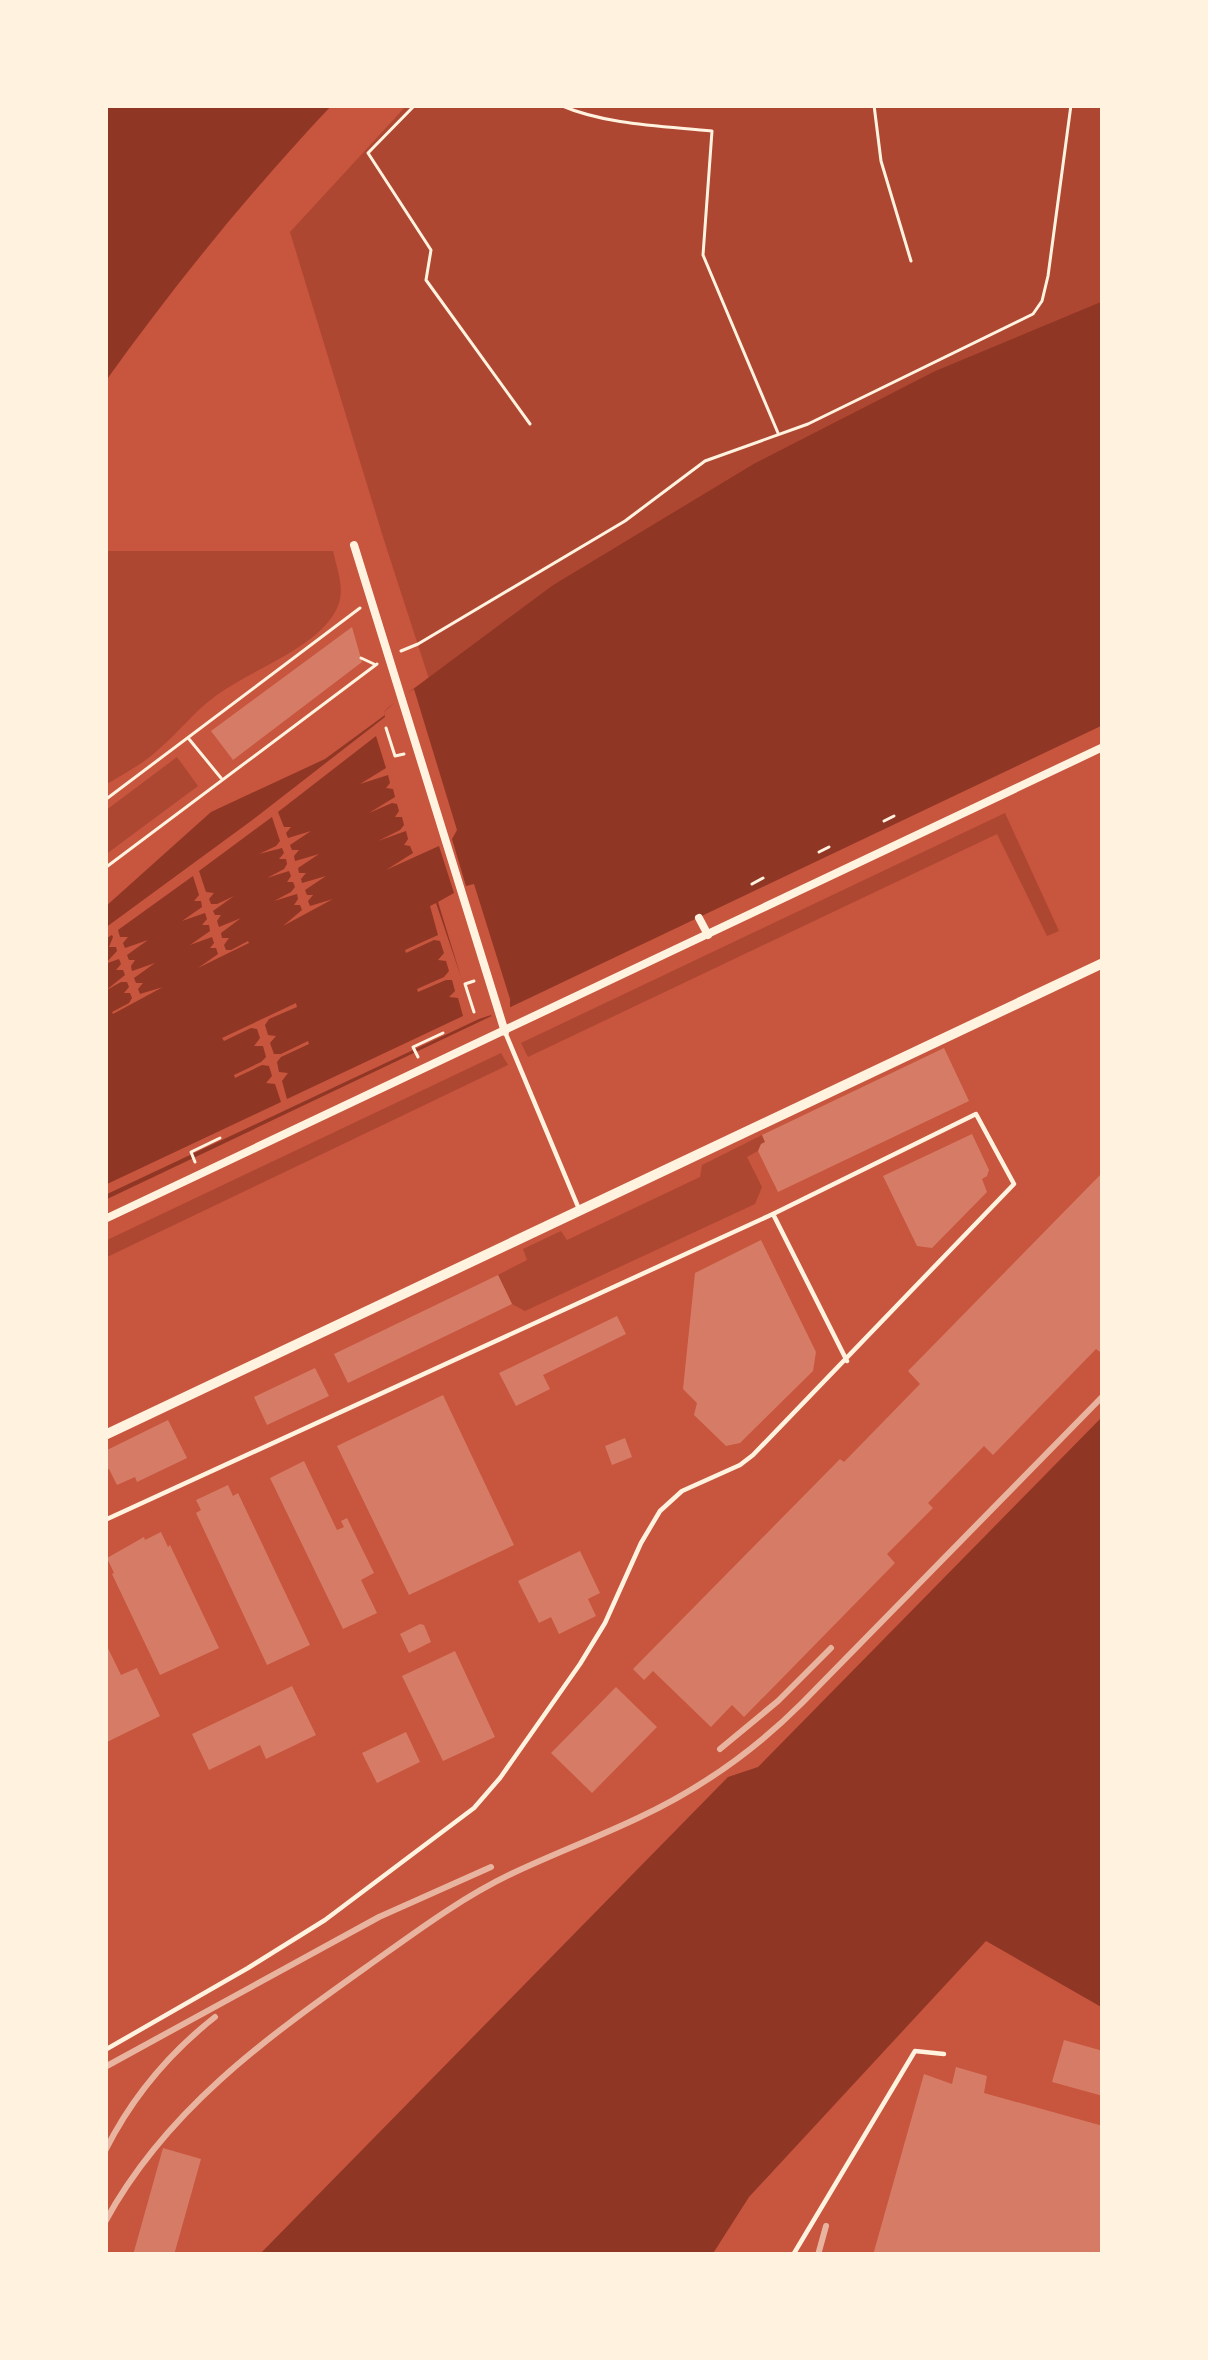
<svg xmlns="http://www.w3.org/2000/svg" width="1208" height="2360" viewBox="0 0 1208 2360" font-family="'Asap Condensed',sans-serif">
<rect width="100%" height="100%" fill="#c8553d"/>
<g fill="#ae4732">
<polygon points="407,105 1103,105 1103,301 935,371 755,463 553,585 429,679 383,537 290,232"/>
<path d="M 105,551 L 333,551 C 337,569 345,588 338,606 C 321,648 246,671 213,698 C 193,713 178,733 159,749 C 143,764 124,774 105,785 Z"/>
<polygon points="177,757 198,786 105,855 105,811"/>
<polygon points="1005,813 1059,931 1047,936 997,834 528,1057 521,1043"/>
<polygon points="501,1053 508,1065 105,1258 105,1241"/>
<polygon points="762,1135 765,1142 758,1151 747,1157 762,1187 755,1204 525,1311 512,1304 498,1275 527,1260 523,1249 561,1231 567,1240 700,1177 702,1165"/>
</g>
<g fill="#8f3625">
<path d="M 105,105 L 332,105 C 250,192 175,284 105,382 Z"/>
<polygon points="1103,301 1103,725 105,1200 105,907 211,812 325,759 385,715 384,712 389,707 553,585 755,463 935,371"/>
<polygon points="1103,1416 1103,2008 986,1941 749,2197 712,2255 259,2255 728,1777 758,1767"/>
</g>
<polygon fill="#c8553d" points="405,688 407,693 414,689 457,830 452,839 466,886 474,884 510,999 510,1009 492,1017 491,1015 479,1019 105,1195 105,1185 281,1102 275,1084 266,1083 272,1076 269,1066 262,1065 235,1078 234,1075 261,1062 266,1057 263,1046 254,1046 260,1038 257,1029 251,1028 224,1041 222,1038 296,1003 297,1007 269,1019 265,1025 268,1035 276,1036 270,1043 274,1054 281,1054 308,1041 309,1044 281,1057 277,1062 279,1072 288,1073 282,1081 287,1099 463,1016 458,998 449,997 455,991 452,980 446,980 418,992 417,989 444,977 449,971 446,961 438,960 444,953 440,941 434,940 406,953 405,950 438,935 430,906 436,903 461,977 438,902 454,893 439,846 386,870 413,853 410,846 404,845 408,839 406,831 378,841 400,830 404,825 402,817 395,817 399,811 397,804 392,803 369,813 395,797 393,789 386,788 390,783 388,775 360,784 386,768 376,736 278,812 284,827 291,827 286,833 288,838 311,831 290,845 292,850 299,850 294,856 295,861 319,854 298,868 299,873 306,873 301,879 302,883 326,876 305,890 307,895 313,895 308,901 310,906 333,899 283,926 302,910 300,905 294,905 298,899 297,894 274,901 291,892 295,887 293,882 287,882 291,876 289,871 267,878 284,869 287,864 286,859 279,859 284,853 282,848 259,854 276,846 280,841 272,817 199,871 206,892 214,893 209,899 211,904 217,904 234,896 213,911 215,915 221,915 217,921 219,927 241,918 221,933 222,938 229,938 224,945 226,950 231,950 248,941 249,943 198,968 218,954 216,948 210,948 214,943 212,937 190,945 210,931 209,925 202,925 207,919 205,913 182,921 202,907 201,901 194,901 199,895 193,876 118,930 120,937 128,937 123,943 125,948 148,940 127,955 129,960 135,960 131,966 132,971 155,963 134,978 136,983 143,983 138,989 140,994 163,987 113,1014 112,1012 129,1003 132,998 130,993 124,993 129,987 127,982 121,982 105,991 125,975 123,970 116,970 121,964 119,959 105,964 117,951 116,947 109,947 113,937 112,935 105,939 105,928 251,821 385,717 384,712 395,702 393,696"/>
<g fill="#d67c66">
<polygon points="352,627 362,662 233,760 211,731"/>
<polygon points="944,1048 969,1101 778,1192 758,1151 761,1144 765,1142 762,1135"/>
<polygon points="972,1134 989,1170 987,1176 982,1179 987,1192 932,1248 917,1246 883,1176"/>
<polygon points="1103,1172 1103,1354 1096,1349 993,1455 984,1446 928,1503 933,1508 887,1554 895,1563 744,1717 732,1705 711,1727 653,1671 644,1680 633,1669 840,1459 844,1462 920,1384 908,1371"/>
<polygon points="761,1240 816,1352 813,1371 740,1443 726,1446 694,1415 697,1403 683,1389 695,1273"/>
<polygon points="498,1275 512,1304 348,1383 334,1354"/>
<polygon points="617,1316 626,1334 543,1375 550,1389 516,1406 499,1373"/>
<polygon points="315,1368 329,1396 267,1425 254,1397"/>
<polygon points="443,1395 514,1545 409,1595 337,1446"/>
<polygon points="168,1420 187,1458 137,1482 135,1477 117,1485 109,1469 105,1470 105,1451"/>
<polygon points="625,1438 632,1457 612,1465 605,1446"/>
<polygon points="304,1461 337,1530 344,1527 341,1521 347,1518 374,1573 361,1580 377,1613 343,1629 270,1478"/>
<polygon points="228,1485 233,1496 238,1493 310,1645 267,1665 196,1513 201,1510 196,1500"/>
<polygon points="161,1532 168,1547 170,1545 219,1648 160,1675 112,1574 114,1573 107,1558 144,1537 145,1540"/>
<polygon points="580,1551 600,1593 588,1599 596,1616 559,1634 551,1617 539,1623 518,1581"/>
<polygon points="420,1624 424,1625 431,1642 409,1653 400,1634"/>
<polygon points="105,1642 121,1675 137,1668 160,1716 105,1743"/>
<polygon points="455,1651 495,1737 443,1761 402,1676"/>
<polygon points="292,1686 316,1735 266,1759 260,1745 209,1770 192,1734"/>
<polygon points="616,1687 657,1727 592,1793 551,1753"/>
<polygon points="406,1732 420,1762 377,1783 362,1753"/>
<polygon points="1064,2040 1103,2051 1103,2096 1052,2082"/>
<polygon points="956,2067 987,2076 984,2093 1103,2126 1103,2255 873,2255 924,2074 952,2084"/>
<polygon points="163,2148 201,2159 174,2255 133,2255"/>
</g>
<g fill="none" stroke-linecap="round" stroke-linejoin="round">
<g stroke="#fff3e0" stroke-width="3">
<polyline points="415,105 368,153 431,250 426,280 530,424"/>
<path d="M 560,105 C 606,125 662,126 712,131 L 703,255 L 778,433"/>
<polyline points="874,105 881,161 911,261"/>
<polyline points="401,651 418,644 625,521 705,461 808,424 1033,314 1042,301 1048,276 1071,105"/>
<polyline points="361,658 374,664"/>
<polyline points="386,728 395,756 404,754"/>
<polyline points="189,739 221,778"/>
<polyline points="105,800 360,608"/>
<polyline points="884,821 894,816"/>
<polyline points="819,852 829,847"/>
<polyline points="105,868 377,664"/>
<polyline points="752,884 763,878"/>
<polyline points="474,1012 465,984 474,981"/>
<polyline points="418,1057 413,1047 443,1033"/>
<polyline points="195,1162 191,1152 220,1138"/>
</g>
<g stroke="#fff3e0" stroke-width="4.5">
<polyline points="505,1032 579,1209"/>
<polyline points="105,1520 773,1214"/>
<polyline points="105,2050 248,1968 325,1920 474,1808 500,1778 580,1664 605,1623 641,1543 660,1511 682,1491 740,1465 753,1455 1014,1184 976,1114 773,1214 847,1361"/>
<polyline points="793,2255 915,2051 944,2054"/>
</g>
<g stroke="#fff3e0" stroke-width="8">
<polyline points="354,545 505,1032"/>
<polyline points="699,918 708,935"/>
<polyline points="105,1219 1103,747"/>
</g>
<polyline stroke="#fff3e0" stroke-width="10" points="105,1435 1103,963"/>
<g stroke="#e9b49f" stroke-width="6">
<polyline points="720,1749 778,1701 831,1648"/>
<polyline points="105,2067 379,1917 491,1867"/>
<path d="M 105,2151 C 132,2097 168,2054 215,2017"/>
<path d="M 105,2222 C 165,2111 265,2039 365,1968 C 413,1934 459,1899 511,1874 C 553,1854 596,1838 638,1818 C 698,1790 755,1750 802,1703 L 1103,1396"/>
<polyline points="818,2255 826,2226"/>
</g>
</g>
<rect width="1208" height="2360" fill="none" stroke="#fff3e0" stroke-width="216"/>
</svg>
